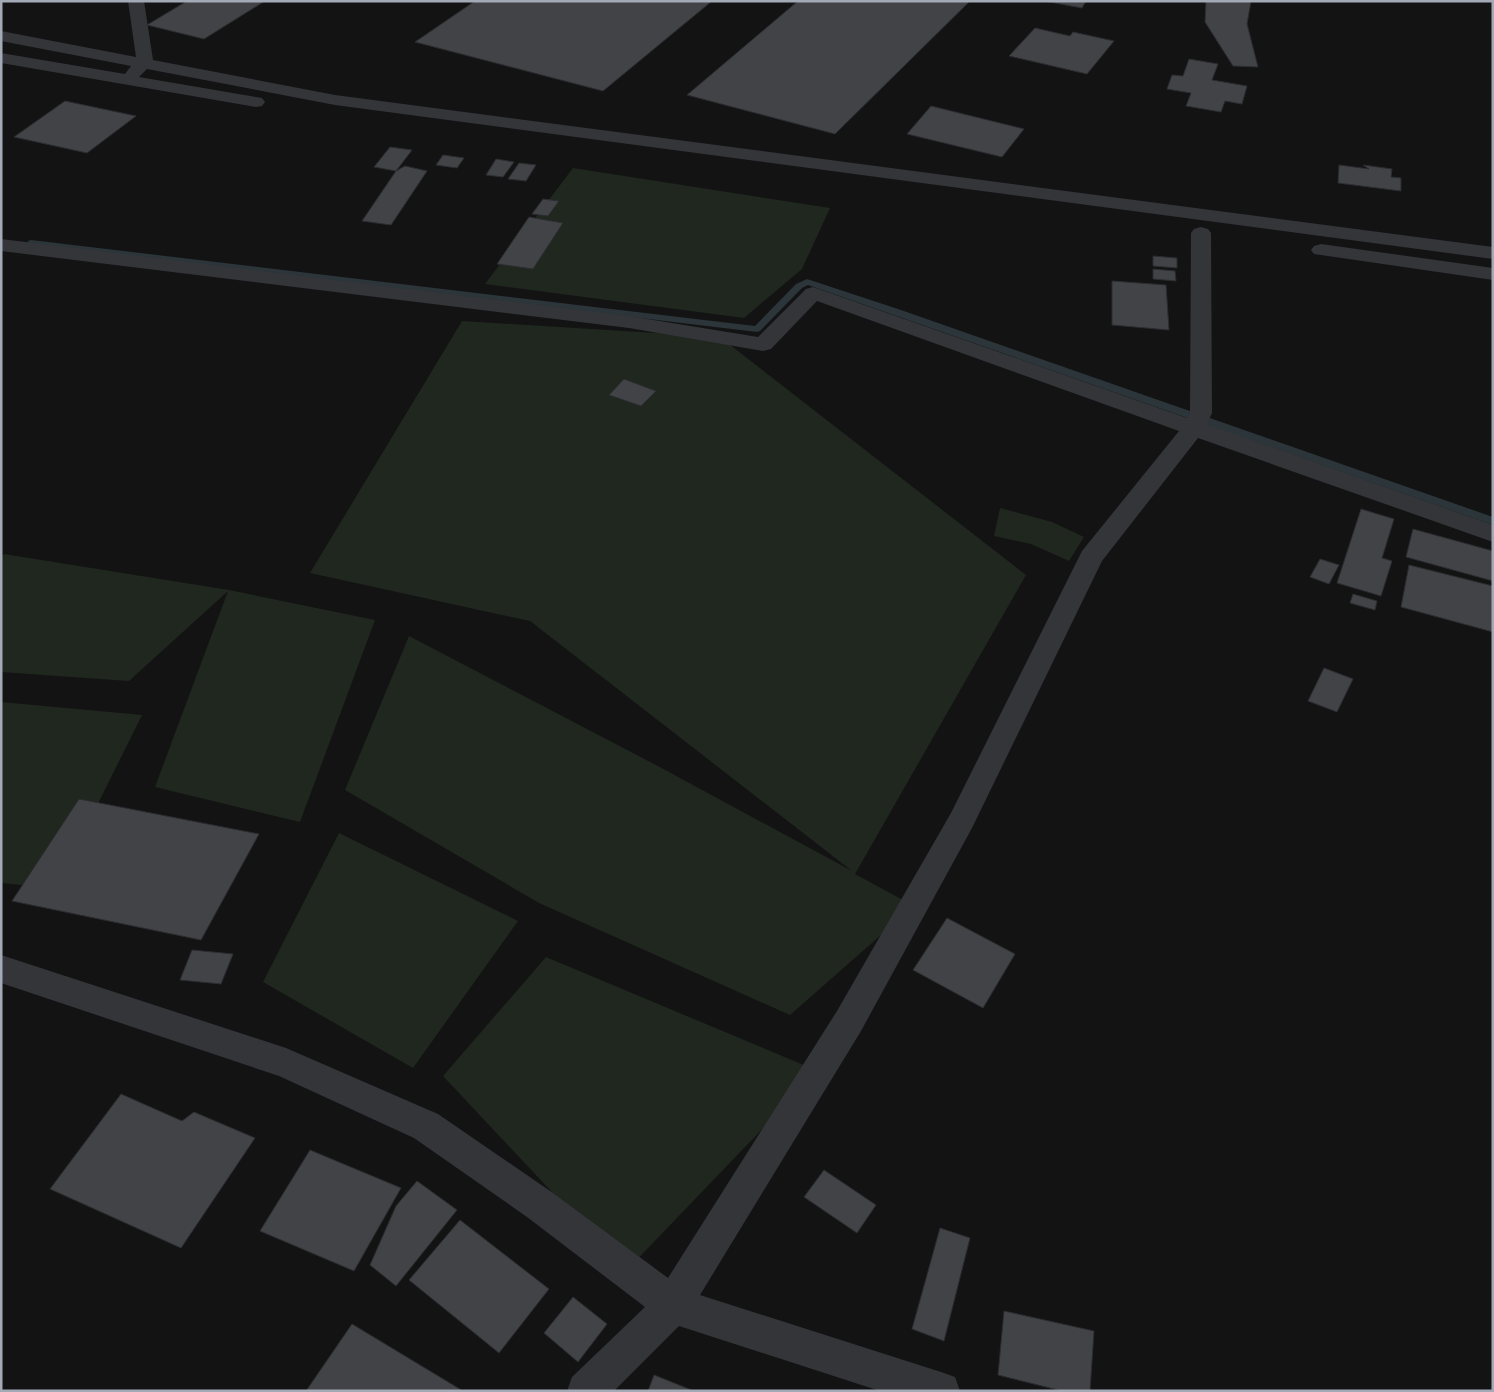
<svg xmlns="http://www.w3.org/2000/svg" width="1494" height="1392" viewBox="0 0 1494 1392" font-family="Ubuntu,sans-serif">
<rect width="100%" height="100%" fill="#131314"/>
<g fill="#1f271f">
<polygon points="573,168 830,208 802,269 744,318 485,284"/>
<polygon points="462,321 720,337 1026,575 855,874 914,906 790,1015 539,903 345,790 409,636 656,765 852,871 530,621 310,573"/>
<polygon points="1000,508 1052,522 1084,537 1069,561 1031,544 994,536"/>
<polygon points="4,554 229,590 375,620 300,822 155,787 228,591 129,681 1,672 1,557"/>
<polygon points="1,702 142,715 56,888 1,883"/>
<polygon points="339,833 518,921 413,1068 263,982"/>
<polygon points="546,957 818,1071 626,1271 443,1076"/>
</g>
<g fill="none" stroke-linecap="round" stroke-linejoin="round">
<polygon fill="#2b353a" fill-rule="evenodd" points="31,240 755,326 796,284 807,279 901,310 1493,517 1493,525 808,285 802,288 760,331 757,332 28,245 28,241"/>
</g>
<g fill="#414347" stroke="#2c2d30">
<polygon points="187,1 265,1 204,39 147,25"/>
<polygon points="475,1 712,1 603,91 415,42"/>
<polygon points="798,1 970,1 835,134 687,95"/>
<polygon points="1044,1 1086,1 1082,8"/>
<polygon points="1206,1 1251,1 1247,24 1258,67 1233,66 1205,22"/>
<polygon points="1035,28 1070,36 1073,32 1114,41 1087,74 1009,56"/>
<polygon points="1189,59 1218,64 1212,80 1247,86 1242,104 1225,101 1221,112 1186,106 1191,93 1167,89 1172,75 1183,76"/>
<polygon points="65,101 136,116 87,153 14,137"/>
<polygon points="931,106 1024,129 1002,157 907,134"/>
<polygon points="390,147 412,150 396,171 374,167"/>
<polygon points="443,155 464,158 457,168 436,165"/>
<polygon points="496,159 514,162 503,177 486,175"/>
<polygon points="519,163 536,165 526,181 508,179"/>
<polygon points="1339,165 1369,169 1363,165 1392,169 1391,177 1401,178 1401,191 1338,183"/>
<polygon points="405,166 427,171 391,225 362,221 396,171"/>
<polygon points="543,199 559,201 548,216 532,214"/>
<polygon points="529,217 563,223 533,269 497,264"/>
<polygon points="1153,256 1177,258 1177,268 1153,266"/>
<polygon points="1153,269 1175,271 1176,281 1153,279"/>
<polygon points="1112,281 1166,285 1169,330 1112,325"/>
<polygon points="624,379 656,391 641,406 609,395"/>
<polygon points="1361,509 1394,519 1382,558 1392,561 1381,596 1337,583"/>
<polygon points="1413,529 1493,551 1493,581 1406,557"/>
<polygon points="1320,559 1339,565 1329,584 1310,577"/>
<polygon points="1409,565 1493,586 1493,632 1401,607"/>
<polygon points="1353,594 1377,601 1375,610 1350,603"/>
<polygon points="1324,668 1353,679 1337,712 1308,701"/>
<polygon points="79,799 259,834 201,940 12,901"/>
<polygon points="947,918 1015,954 983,1008 913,970"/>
<polygon points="192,950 233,954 221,984 180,980"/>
<polygon points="121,1094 182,1121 194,1112 255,1138 181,1248 50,1189"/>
<polygon points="310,1150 401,1188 354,1271 260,1231"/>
<polygon points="824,1170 876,1205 857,1233 804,1197"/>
<polygon points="417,1181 457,1210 396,1286 370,1265 396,1206"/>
<polygon points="460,1220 549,1289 499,1353 409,1280"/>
<polygon points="940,1228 970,1238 944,1341 912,1329"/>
<polygon points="573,1297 607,1324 578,1362 544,1333"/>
<polygon points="1004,1311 1094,1331 1090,1391 1062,1391 998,1375"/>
<polygon points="352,1324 463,1391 306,1391"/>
<polygon points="654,1375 694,1391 648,1391"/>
</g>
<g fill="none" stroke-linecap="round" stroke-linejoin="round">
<g fill="#333539" fill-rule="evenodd">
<polygon points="128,1 144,1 153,60 335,95 1493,247 1493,259 335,105 147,69 139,77 256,97 262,98 265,102 262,106 256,107 1,63 1,53 125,74 131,66 1,41 1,31 136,57"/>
<polygon points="1201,227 1208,229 1211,233 1212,413 1207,424 1493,525 1493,542 1198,438 1102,561 972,828 861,1031 700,1295 941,1372 955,1377 960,1391 880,1391 679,1326 614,1391 567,1391 572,1377 645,1307 527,1217 414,1138 279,1076 1,983 1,955 286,1048 438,1114 553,1193 668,1278 837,1011 951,813 1082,551 1179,431 817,301 771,349 763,351 629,328 1,251 1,239 629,316 758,337 806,289 813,287 1187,418 1190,413 1191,233 1194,229"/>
<polygon points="1321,244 1493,268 1493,280 1314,254 1311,250 1314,246"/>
</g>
</g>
<rect width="1494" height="1392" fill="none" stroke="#a4aab5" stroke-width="5"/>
</svg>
